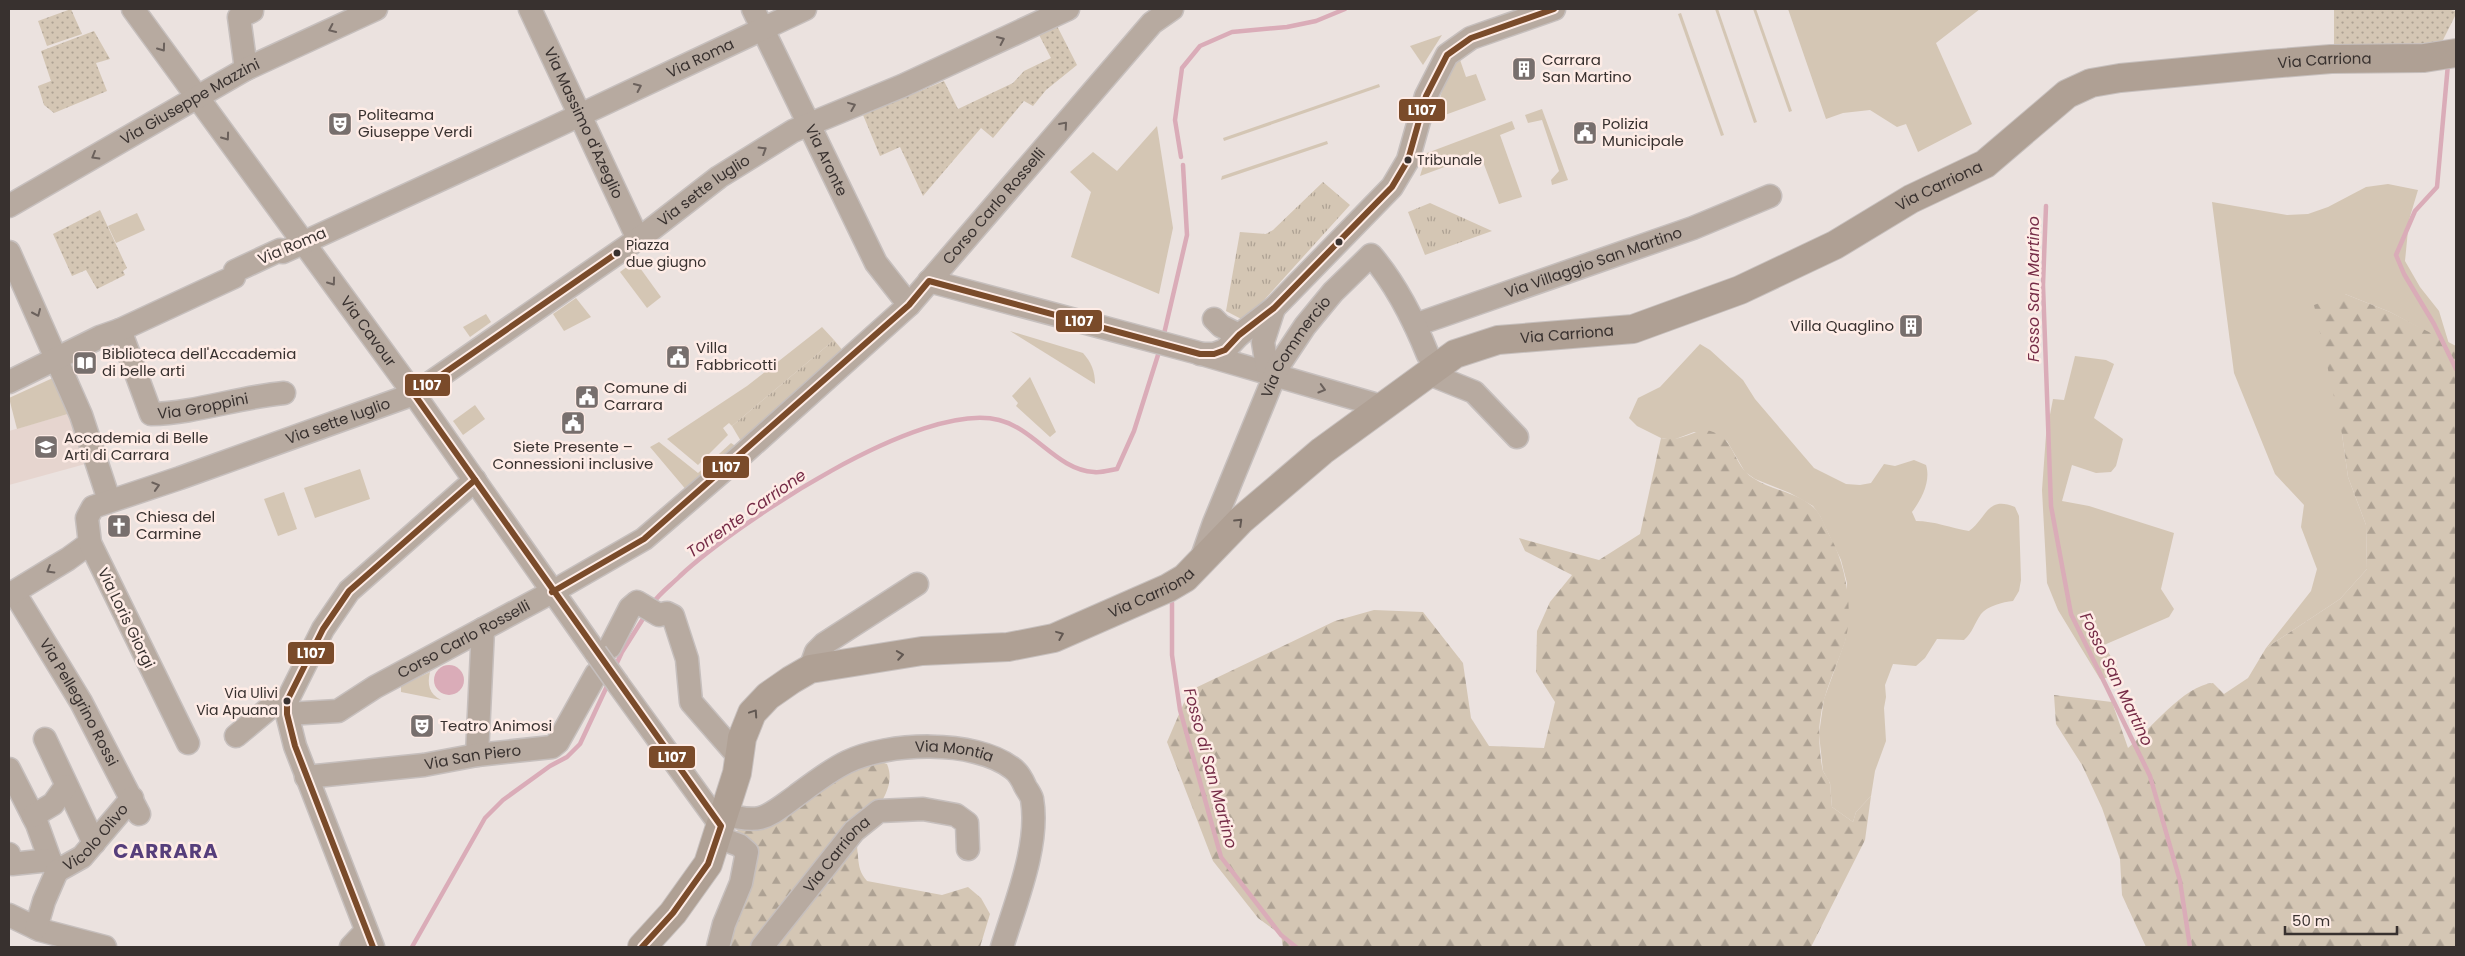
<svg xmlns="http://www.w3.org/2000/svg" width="2465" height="956" viewBox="0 0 2465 956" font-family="Poppins,sans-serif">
<defs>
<pattern id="forest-firs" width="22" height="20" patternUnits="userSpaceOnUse" patternTransform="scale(1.25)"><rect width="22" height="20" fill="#d4c6b4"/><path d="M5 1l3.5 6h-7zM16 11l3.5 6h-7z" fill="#ada193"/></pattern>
<pattern id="park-tufts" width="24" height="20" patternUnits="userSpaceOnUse" patternTransform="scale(1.25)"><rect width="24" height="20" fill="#d4c6b4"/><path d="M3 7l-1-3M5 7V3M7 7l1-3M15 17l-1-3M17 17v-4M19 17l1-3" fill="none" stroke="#ada193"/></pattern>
<pattern id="garden-dots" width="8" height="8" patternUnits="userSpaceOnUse" patternTransform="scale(1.25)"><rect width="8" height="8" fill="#d4c6b4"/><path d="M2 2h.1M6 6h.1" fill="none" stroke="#ada193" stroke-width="1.8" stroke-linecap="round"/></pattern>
</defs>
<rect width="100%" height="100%" fill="#ebe2df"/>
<polygon fill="#e6d5cf" points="71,413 89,463 9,485 9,431"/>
<g fill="#d4c6b4">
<polygon points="1715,9 1718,9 1757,122 1754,123"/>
<polygon points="1753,9 1756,9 1792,111 1789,112"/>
<polygon points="1788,9 1980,9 1936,43 1972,124 1918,152 1906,124 1897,127 1870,110 1843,113 1826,119"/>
<polygon points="1681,13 1724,135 1721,136 1678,14"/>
<polygon points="1442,35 1423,65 1410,46"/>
<polygon points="1459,57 1466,77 1476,74 1486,100 1434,119 1444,84"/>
<polygon points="1379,84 1380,87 1224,141 1223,138"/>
<polygon points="1542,109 1568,180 1552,185 1551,180 1559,171 1542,120 1528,123 1525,115"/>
<polygon points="1512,121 1515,129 1500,135 1522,197 1499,204 1480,154 1420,176 1427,153"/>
<polygon points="1157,126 1173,228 1159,294 1071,257 1091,192 1070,172 1093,152 1117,171"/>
<polygon points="1327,141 1328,144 1221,180 1222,176"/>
<polygon points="2388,184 2418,190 2409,220 2405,261 2420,287 2439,311 2449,344 2390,312 2345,294 2342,434 2348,477 2366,525 2367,569 2340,599 2266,648 2311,591 2317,569 2301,527 2304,505 2275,474 2234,373 2212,202 2287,215 2308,214 2328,207 2366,187"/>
<polygon points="137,213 145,230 116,243 108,226"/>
<polygon points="635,261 661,297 647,308 620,272"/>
<polygon points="576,298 591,317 564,331 553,314"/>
<polygon points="486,314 491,322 470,337 463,327"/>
<polygon points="822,327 834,340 732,426 729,423 723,428 728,435 698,465 667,439 747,386"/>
<path d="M 1010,331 L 1083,353 C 1091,362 1095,371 1095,384 Z"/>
<path d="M 1700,344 L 1710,350 L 1743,380 L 1755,399 L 1814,468 L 1846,484 L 1860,485 L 1871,483 L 1884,464 L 1895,466 L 1914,460 L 1926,465 C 1931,481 1922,499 1912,512 L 1916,521 C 1934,521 1951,528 1969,531 C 1987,518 1987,495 2015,507 L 2019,516 L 2021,580 L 2019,591 L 2013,601 C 2003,602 1987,606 1981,614 C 1974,624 1973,632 1964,640 L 1937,639 L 1925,658 L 1916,666 L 1893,664 L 1885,685 L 1886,697 L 1884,708 L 1886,741 L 1875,771 L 1871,796 L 1856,812 L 1853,822 L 1832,807 L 1830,783 L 1823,771 L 1819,734 L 1824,699 L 1845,641 L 1847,628 L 1847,583 L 1841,560 L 1820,516 L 1813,506 L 1790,493 L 1755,479 L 1745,472 L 1727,441 L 1694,432 L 1673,440 L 1661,438 L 1637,426 L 1629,418 L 1638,398 L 1660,387 Z"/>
<polygon points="2075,356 2106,360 2114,364 2094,418 2123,439 2116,466 2111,472 2096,473 2072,465 2062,501 2089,506 2174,533 2161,589 2174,609 2169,617 2104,645 2120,672 2116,676 2100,679 2058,610 2047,583 2042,490 2046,435 2053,399 2064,400"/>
<polygon points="55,377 71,413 17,429 9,398"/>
<polygon points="1030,377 1056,432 1050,437 1016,406 1018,403 1012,396"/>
<polygon points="475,405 485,419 463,435 453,421"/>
<polygon points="659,442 698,473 731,443 737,447 688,492 650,447"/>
<polygon points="360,469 370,499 315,518 304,488"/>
<polygon points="284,492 297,529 278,536 264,499"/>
<path d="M 430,672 C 427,684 429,694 441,700 L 401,692 L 401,686 Z"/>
</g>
<g fill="url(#forest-firs)">
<path d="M 2345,294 L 2390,312 L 2456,346 L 2456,947 L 2146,947 L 2122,895 L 2120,859 L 2102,808 L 2082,765 L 2056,724 L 2054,695 L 2112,702 L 2128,748 C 2150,730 2184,685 2213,683 L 2224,694 L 2248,678 L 2266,648 L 2340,599 L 2367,569 L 2366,525 L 2348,477 L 2342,434 L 2314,305 Z"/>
<path d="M 1705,430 C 1736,434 1731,464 1753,478 C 1771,490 1795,492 1812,506 C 1822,514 1825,528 1831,538 C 1846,566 1854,611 1845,642 C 1836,668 1823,693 1820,721 C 1818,734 1820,759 1823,771 C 1825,775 1829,779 1830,784 C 1831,792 1831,799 1832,807 L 1853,822 L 1856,812 L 1871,796 L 1865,840 L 1811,947 L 1283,947 L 1281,935 L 1258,918 L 1213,861 L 1167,742 L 1189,691 L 1335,621 L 1374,610 L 1423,612 L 1463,663 L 1471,718 L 1489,746 L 1544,748 L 1555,702 L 1536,672 L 1537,631 L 1550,602 L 1572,575 L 1525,551 L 1519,538 L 1599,560 L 1640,534 L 1661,438 C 1680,442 1688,433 1705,430 Z"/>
<path d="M 878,761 L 887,764 C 899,792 867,816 858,841 C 856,846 858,852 858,857 C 859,867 860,873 867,881 L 942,895 L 968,887 L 981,898 L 990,914 L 980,947 L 729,947 L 757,863 L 757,852 L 735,836 L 739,827 L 841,772 Z"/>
</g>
<g fill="url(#park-tufts)">
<polygon points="1323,182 1350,205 1245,321 1226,311 1240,232 1266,234 1273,230"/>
<polygon points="1430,203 1492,231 1425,255 1408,212"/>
<polygon points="834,340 844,352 742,443 732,426"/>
</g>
<g fill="url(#garden-dots)">
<polygon points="71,9 82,34 47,46 38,21"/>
<polygon points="2334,9 2446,9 2456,11 2456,14 2442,42 2435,48 2349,52 2348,45 2334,45"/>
<polygon points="1055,22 1077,65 1046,90 1033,106 1024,101 993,138 981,128 923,196 900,147 880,156 863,115 944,81 958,109 1013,83 1024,71 1051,58 1037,31"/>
<polygon points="94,31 110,59 96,63 107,91 54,113 44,105 38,86 51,81 41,51"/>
<polygon points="100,210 127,268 123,271 125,275 97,289 86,270 72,276 53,234"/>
</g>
<circle fill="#daacb8" cx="449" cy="680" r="15"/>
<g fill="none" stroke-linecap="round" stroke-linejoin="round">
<g stroke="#daacb8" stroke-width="4.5">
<polyline points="2448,64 2437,187 2415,211 2396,255 2404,274 2434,324 2456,369"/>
<polyline points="1181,157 1175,120 1182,68 1200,46 1232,32 1287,27 1316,21 1345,9"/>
<polyline points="2046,206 2043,285 2051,506 2071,614 2150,776 2180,881 2190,947"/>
<polyline points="1164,334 1187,235 1183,165"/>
<polyline points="1170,598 1172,603 1172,655 1180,710 1221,857 1281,935 1296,947"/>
<path d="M 653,603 C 660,593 671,585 680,576 C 737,523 921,400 999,420 C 1035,429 1057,470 1094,472 C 1102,473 1110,470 1117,469 L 1134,431 L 1158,355"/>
<polyline points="615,667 622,652 646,614"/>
<polyline points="412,947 485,818 503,800 550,766 567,757 580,744 608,684"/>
</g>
<defs>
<g id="minor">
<path id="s1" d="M 133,9 L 414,394 L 596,653"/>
<path id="s2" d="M 530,9 L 638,239"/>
<path id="s3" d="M 753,9 L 876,263 L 909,305"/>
<polyline points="246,69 239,17 252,11 252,9"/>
<path id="s4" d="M 9,206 L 246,69 L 376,9"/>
<polyline points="9,252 81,415 109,500"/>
<polyline points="929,281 1195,352 1381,406"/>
<polyline points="1214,319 1221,326 1239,335"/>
<path id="s5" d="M 1415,325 L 1693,228 L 1770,196"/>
<path id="s6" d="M 120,330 L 151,414 C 196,413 239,397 284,393"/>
<polyline points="1200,354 1214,354 1225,350 1239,335 1274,308 1392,187 1408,160 1426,96 1447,55 1471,38 1554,9"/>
<polyline points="1268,373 1263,342 1274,308"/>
<polyline points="1427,373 1474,392 1517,437"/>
<path id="s7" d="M 9,382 L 100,337 L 120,330 L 234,277 L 235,271 L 280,250 L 283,252 L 544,132 L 805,9"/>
<path id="s8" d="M 1201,560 L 1214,523 L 1279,365 L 1305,326 L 1333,292 L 1371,255 C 1396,284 1414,320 1428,355"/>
<path id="s9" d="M 14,592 L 81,702 L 139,814"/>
<polyline points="9,595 68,559 90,543"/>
<polyline points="610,647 630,608 637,602 659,615 667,613 673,616 687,659 691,702 739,757"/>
<polyline points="810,669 816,652 824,644 917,584"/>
<polyline points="618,684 721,826"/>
<polyline points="287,701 287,714 295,746 373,947"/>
<path id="s10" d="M 287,714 L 338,711 L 375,687 L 552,592 L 644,539 L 744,453 L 909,305 L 1152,23 L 1172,9"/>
<polyline points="236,736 272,706 287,701 323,629 349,591 475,480"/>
<polyline points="45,739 94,843"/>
<path id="s11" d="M 188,743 L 90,543 L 87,518 L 93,507 L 180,478 L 414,394 L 648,232 L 719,177 L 793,131 L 902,86 L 1068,9"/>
<polyline points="477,755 483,629"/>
<polyline points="9,769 37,824 50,860 57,871"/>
<path id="s12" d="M 306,777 L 424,765 L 477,755 L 552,747 L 558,742 L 596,674"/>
<path id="s13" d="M 724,814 C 762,825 767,817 796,796 C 812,784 830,770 847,762 C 888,742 974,739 1012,768 C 1018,772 1022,779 1025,786 C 1027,790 1031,795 1032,799 C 1040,845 1015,904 1002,947"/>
<polyline points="33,816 53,804 66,786"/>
<polyline points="717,837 739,845 747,852 741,883 724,924 718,947"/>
<polyline points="9,854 12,864 50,860"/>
<path id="s14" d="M 57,871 L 82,857 L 132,798"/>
<polyline points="9,915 40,930 105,947"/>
<polyline points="36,928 44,901 57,871"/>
<polyline points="351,947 365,932"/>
<path id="s15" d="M 762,947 L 854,831 L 879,811 L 923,809 L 956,815 L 967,823 L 968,849"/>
</g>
<g id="major">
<path id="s16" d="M 642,947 L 673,913 L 708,864 L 737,773 L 742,738 L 752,713 L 768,696 L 791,680 L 810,669 L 922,651 L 1008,647 L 1054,638 L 1168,588 L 1185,578 L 1241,520 L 1322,451 L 1455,354 L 1498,340 L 1633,329 L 1740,290 L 1835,245 L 1911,199 L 1985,164 L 2067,94 L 2091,83 L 2120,78 L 2269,64 L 2331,59 L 2424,58 L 2456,53"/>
</g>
</defs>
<use href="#minor" stroke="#c6bfbd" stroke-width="25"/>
<use href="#major" stroke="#c6bfbd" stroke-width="30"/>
<use href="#minor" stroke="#b7aaa0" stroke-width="22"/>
<use href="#major" stroke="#afa094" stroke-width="28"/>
<defs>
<polyline id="minor-bridge" points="596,653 618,684"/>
</defs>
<use href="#minor-bridge" stroke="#c6bfbd" stroke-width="25" stroke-linecap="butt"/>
<use href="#minor-bridge" stroke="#b7aaa0" stroke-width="22"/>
<defs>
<g id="bus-1">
<polyline points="617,253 414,394 721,826 708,864 673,913 642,947"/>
<polyline points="552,592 644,539 909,305 929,281 1200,354 1214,354 1225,350 1239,335 1274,308 1392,187 1408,160 1426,96 1447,55 1471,38 1554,9"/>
<polyline points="373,947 295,746 287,714 287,701 323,629 349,591 475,480"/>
</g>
</defs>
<use href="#bus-1" stroke="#feece6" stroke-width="10"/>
<use href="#bus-1" stroke="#7a4b2a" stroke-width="6"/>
</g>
<defs><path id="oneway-chevron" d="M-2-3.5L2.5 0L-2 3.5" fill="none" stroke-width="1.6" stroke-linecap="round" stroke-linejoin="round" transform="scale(1.25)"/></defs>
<g stroke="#6b615c">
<use href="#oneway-chevron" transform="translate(332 29) rotate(155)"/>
<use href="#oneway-chevron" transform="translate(1001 40) rotate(-25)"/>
<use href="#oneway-chevron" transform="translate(162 48) rotate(54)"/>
<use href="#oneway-chevron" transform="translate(638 87) rotate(-25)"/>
<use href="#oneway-chevron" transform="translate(852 106) rotate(-22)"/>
<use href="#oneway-chevron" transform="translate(1064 125) rotate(-49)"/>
<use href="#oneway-chevron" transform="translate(226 137) rotate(54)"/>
<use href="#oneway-chevron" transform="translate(763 150) rotate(-32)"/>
<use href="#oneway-chevron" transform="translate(95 156) rotate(150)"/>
<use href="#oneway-chevron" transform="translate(332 282) rotate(54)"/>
<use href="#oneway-chevron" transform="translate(37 313) rotate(66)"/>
<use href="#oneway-chevron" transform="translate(1322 389) rotate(16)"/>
<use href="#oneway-chevron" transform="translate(156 486) rotate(-17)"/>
<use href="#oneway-chevron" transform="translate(50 570) rotate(149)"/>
</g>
<g stroke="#625852">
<use href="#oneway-chevron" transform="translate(1239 522) rotate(-44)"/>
<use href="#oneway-chevron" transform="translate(1060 635) rotate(-22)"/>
<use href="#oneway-chevron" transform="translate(900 655) rotate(-9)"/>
<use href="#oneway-chevron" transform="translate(754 713) rotate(-56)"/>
</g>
<defs>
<symbol id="building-square" viewBox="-11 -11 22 22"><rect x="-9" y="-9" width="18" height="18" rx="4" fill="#776f6d" stroke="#feece6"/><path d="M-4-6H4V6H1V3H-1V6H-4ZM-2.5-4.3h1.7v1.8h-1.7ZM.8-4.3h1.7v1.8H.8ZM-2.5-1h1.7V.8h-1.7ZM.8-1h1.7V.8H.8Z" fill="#fff"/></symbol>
<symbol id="theatre-square" viewBox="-11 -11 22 22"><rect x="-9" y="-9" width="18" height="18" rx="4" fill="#776f6d" stroke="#feece6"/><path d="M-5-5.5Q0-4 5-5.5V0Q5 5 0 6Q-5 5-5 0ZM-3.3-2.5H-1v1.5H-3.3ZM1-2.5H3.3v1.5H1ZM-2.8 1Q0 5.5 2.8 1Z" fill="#fff"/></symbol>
<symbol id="civic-square" viewBox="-11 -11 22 22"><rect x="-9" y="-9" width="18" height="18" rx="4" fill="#776f6d" stroke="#feece6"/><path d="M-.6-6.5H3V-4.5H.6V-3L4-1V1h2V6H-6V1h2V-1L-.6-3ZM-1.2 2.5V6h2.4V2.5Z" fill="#fff"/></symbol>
<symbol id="library-square" viewBox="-11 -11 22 22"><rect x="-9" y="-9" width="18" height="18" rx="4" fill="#776f6d" stroke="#feece6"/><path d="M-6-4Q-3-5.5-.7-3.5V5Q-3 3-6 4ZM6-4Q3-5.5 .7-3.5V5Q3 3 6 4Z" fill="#fff"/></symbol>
<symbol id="university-square" viewBox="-11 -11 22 22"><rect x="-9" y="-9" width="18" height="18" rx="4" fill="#776f6d" stroke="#feece6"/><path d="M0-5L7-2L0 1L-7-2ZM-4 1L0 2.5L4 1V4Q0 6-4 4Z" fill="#fff"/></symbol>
<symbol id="church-square" viewBox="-11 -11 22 22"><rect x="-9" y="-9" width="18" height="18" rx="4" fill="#776f6d" stroke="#feece6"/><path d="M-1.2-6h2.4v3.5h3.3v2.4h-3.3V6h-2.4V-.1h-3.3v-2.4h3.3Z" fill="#fff"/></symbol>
</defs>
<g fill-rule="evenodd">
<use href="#building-square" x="1510" y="55" width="28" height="28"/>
<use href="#theatre-square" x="326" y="110" width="28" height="28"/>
<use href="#civic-square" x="1571" y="119" width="28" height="28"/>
<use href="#building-square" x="1897" y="312" width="28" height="28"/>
<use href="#civic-square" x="664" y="343" width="28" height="28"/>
<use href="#library-square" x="71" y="349" width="28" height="28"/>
<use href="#civic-square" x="573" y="383" width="28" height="28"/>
<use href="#civic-square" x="559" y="409" width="28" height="28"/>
<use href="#university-square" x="32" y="433" width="28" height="28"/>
<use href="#church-square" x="105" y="512" width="28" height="28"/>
<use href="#theatre-square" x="408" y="712" width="28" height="28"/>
</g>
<g fill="#38312f" stroke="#feece6" stroke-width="2">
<circle cx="1408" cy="160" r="4.5"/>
<circle cx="1339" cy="242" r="4.5"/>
<circle cx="617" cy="253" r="4.5"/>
<circle cx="287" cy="701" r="4.5"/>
</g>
<g text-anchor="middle" stroke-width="5" stroke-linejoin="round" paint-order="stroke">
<g font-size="14" fill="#38312f" stroke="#feece6" text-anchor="start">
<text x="1417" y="165">Tribunale</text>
<text x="626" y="250">Piazza<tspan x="626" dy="17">due giugno</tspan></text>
<text x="278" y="698" text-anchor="end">Via Ulivi<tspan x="278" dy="17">Via Apuana</tspan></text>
</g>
<g font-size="15" fill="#38312f" stroke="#feece6">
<text dy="5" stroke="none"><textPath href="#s7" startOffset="768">Via Roma</textPath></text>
<text dy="5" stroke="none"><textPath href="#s16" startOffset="2019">Via Carriona</textPath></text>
<text dy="5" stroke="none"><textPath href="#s4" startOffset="209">Via Giuseppe Mazzini</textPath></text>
<text dy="5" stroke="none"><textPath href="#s2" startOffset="126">Via Massimo d'Azeglio</textPath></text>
<text dy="5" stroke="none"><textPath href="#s3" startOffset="168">Via Aronte</textPath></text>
<text dy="5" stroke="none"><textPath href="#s16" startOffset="1599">Via Carriona</textPath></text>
<text dy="5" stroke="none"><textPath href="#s11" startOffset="955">Via sette luglio</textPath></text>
<text dy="5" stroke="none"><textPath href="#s10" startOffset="886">Corso Carlo Rosselli</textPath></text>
<text transform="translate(292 246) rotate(-23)" y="5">Via Roma</text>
<text dy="5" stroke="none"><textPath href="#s5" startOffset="189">Via Villaggio San Martino</textPath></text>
<text dy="5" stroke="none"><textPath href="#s1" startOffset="399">Via Cavour</textPath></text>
<text dy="5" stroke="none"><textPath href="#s16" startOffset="1194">Via Carriona</textPath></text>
<text dy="5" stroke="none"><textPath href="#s8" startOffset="234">Via Commercio</textPath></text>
<text dy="5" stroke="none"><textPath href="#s6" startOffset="142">Via Groppini</textPath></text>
<text dy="5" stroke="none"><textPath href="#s11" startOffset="520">Via sette luglio</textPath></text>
<text dy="5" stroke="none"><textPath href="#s16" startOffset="691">Via Carriona</textPath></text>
<text transform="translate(126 618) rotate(64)" y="5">Via Loris Giorgi</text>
<text dy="5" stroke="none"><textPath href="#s10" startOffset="196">Corso Carlo Rosselli</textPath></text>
<text dy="5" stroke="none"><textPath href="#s9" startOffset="128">Via Pellegrino Rossi</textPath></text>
<text dy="5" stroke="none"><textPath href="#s13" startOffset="250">Via Montia</textPath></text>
<text dy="5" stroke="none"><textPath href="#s12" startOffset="168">Via San Piero</textPath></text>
<text dy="5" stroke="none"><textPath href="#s14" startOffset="52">Vicolo Olivo</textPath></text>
<text dy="5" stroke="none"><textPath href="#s15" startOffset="119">Via Carriona</textPath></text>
</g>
<g font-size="15" fill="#38312f" stroke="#feece6" text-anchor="start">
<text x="1542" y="65">Carrara<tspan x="1542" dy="17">San Martino</tspan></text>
<text x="358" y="120">Politeama<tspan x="358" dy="17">Giuseppe Verdi</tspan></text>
<text x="1602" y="129">Polizia<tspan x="1602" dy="17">Municipale</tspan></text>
<text x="1894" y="331" text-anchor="end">Villa Quaglino</text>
<text x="696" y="353">Villa<tspan x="696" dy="17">Fabbricotti</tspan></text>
<text x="102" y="359">Biblioteca dell'Accademia<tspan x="102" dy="17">di belle arti</tspan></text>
<text x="604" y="393">Comune di<tspan x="604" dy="17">Carrara</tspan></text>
<text x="64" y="443">Accademia di Belle<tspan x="64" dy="17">Arti di Carrara</tspan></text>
<text x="573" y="452" text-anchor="middle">Siete Presente –<tspan x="573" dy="17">Connessioni inclusive</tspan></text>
<text x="136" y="522">Chiesa del<tspan x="136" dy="17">Carmine</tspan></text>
<text x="440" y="731">Teatro Animosi</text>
</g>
<g font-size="16" font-style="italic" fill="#762c47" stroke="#feece6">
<text transform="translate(2033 289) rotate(-90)" y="6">Fosso San Martino</text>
<text transform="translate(746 513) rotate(-35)" y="6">Torrente Carrione</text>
<text transform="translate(2117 679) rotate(64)" y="6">Fosso San Martino</text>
<text transform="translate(1211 768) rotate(75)" y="6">Fosso di San Martino</text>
</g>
<g font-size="20" font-weight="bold" letter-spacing="1" fill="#563e7b" stroke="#feece6">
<text x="166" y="858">CARRARA</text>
</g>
</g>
<g stroke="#feece6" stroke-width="2">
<rect x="1398" y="98" width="48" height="24" rx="5" fill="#7a4b2a"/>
<rect x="1055" y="309" width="48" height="24" rx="5" fill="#7a4b2a"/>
<rect x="404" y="373" width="47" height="24" rx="5" fill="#7a4b2a"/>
<rect x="702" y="455" width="48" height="24" rx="5" fill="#7a4b2a"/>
<rect x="287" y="641" width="48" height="24" rx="5" fill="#7a4b2a"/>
<rect x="648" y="745" width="48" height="24" rx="5" fill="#7a4b2a"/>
</g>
<g font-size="14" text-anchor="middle" font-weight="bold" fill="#fff">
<text x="1422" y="115">L107</text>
<text x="1079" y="326">L107</text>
<text x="427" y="390">L107</text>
<text x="726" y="472">L107</text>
<text x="311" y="658">L107</text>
<text x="672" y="762">L107</text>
</g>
<rect width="2465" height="956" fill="none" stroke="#38312f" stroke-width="20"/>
<path d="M2285 926v8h112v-8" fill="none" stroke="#38312f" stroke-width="2.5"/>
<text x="2292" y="926" font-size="15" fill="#38312f" stroke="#feece6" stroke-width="4" paint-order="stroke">50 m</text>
</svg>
